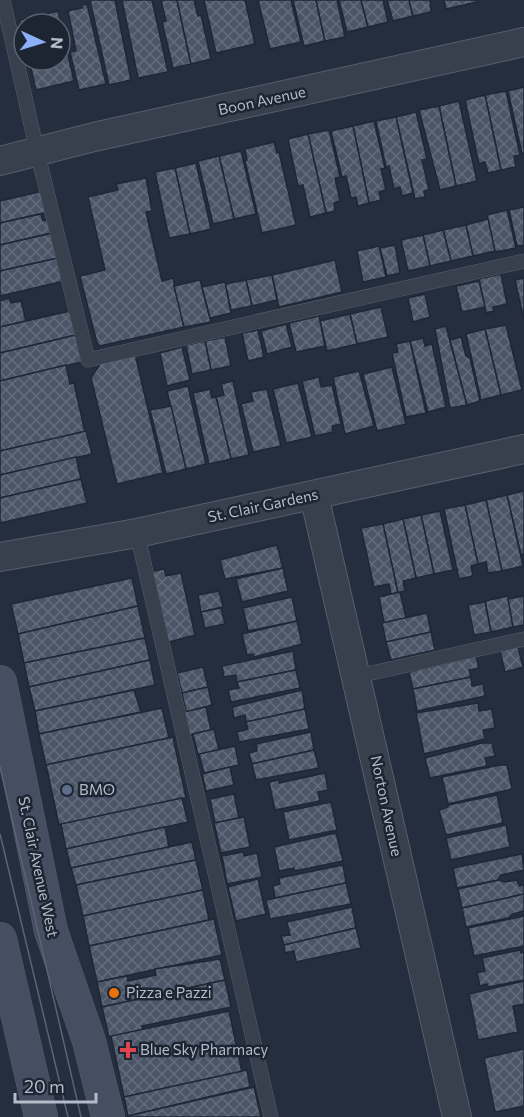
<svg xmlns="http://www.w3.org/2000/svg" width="524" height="1117" viewBox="0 0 524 1117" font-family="Commissioner,sans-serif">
<defs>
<pattern id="building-cross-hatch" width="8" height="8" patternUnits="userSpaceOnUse" patternTransform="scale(1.5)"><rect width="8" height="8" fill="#4a5567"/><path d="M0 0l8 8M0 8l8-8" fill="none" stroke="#626c7b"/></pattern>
</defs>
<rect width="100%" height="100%" fill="#242e3e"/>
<g fill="url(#building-cross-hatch)" stroke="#1f2735" stroke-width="1.5">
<polygon points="90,0 115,0 131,80 109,85"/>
<polygon points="122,0 152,0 168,72 138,78"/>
<polygon points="161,0 177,0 191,64 173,68 162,22 166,21"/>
<polygon points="177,0 194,0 198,16 201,15 211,59 191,64"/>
<polygon points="204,0 245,0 255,44 216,53"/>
<polygon points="258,0 291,0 301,42 270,49"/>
<polygon points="293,0 316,0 325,41 304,46"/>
<polygon points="316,0 337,0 345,37 325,41"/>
<polygon points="339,0 361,0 368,27 347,32"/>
<polygon points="361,0 383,0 388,22 368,27"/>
<polygon points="387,0 409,0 413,16 393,21"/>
<polygon points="409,0 430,0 431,12 413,16"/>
<polygon points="444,0 476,0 477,2 446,9"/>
<polygon points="87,4 106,84 79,90 70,52 76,51 68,11 82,8 82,5"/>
<polygon points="58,11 74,81 36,90 29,60 60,60 60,24 24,24 24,36 20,20"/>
<polygon points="524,87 524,153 522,154 508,91"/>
<polygon points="506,91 520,155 514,156 516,167 501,170 485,95"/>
<polygon points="485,95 501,170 488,173 485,162 479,164 465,100"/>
<polygon points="459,101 477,181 456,186 439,106"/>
<polygon points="439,106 456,186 440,190 419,110"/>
<polygon points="416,112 427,159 422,160 429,190 424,191 425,197 415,199 396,117"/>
<polygon points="396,117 413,193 402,196 400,187 394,189 389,166 386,167 376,121"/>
<polygon points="374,121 385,168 381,169 386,190 379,192 381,200 369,203 353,126"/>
<polygon points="353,126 369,203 358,206 356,197 351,198 346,176 342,177 331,131"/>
<polygon points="329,130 340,177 335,178 340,201 334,203 335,211 326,213 308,134"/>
<polygon points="308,134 326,213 310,217 303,185 298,186 288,139"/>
<polygon points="274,142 277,153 279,152 296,225 262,233 245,161 247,160 245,149"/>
<polygon points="241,151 256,214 234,219 219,156"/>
<polygon points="219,156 234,219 213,224 198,161"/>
<polygon points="196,163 211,229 190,234 175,168"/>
<polygon points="175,168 190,234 169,238 155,172"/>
<polygon points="146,178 152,211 146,212 162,281 173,278 184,327 100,346 97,343 80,276 105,270 88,197 118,190 116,184"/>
<polygon points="43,191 48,212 0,223 0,201"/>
<polygon points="524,207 524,245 517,246 509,210"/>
<polygon points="507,210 516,248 495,252 487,215"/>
<polygon points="41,214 43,221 48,220 51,233 0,245 0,223"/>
<polygon points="488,219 495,251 473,256 466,225"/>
<polygon points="466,225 473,256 451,261 443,230"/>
<polygon points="443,230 451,261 430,266 423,235"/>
<polygon points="53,233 58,258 0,271 0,245"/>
<polygon points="423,235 430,266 408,271 401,240"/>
<polygon points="395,245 400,273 387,276 380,248"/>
<polygon points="379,246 386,277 363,282 357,251"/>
<polygon points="58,258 64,281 0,296 0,271"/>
<polygon points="335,260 342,292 279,307 272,275"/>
<polygon points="501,274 507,304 493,307 494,311 486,313 479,279"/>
<polygon points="272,275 277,300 252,306 246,280"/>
<polygon points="524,278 524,320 515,280"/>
<polygon points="200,280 211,322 184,327 174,286"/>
<polygon points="246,280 252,306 231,310 225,284"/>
<polygon points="479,281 485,307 462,312 456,286"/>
<polygon points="225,282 231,313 210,318 202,287"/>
<polygon points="425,294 430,317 413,322 408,298"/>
<polygon points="9,298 11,303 21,301 26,321 0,327 0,301"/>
<polygon points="381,307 388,337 357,344 350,314"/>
<polygon points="70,311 76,335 0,353 0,327"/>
<polygon points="350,314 357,344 327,351 320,321"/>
<polygon points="319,316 325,346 296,352 289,323"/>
<polygon points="286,324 292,347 267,354 261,331"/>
<polygon points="506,325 522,390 501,395 485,329"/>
<polygon points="446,326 467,405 450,408 435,329"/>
<polygon points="485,329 501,395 481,400 466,334"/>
<polygon points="258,330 264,357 248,361 242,333"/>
<polygon points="76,335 82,362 0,381 0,353"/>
<polygon points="225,337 231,366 211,370 205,341"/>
<polygon points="461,337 466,356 470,358 480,401 467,405 450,340"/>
<polygon points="423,338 425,346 432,344 446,407 428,412 410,341"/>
<polygon points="205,341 211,370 192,374 186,345"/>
<polygon points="410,341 426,413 406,417 392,353 398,352 396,344"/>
<polygon points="182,347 190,380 167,386 160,353"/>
<polygon points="135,354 163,473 117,484 91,378 102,361"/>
<polygon points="66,365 70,384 74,383 85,432 0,451 0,381"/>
<polygon points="392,367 406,424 377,431 363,374"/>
<polygon points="359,371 374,426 345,434 333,377"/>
<polygon points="319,377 321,387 332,385 341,424 332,426 333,432 315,436 302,381"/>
<polygon points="233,381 249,455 231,459 216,397 224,395 221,384"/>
<polygon points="298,383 312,437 286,443 273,389"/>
<polygon points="188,386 206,464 186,469 167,391"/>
<polygon points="210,389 212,398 216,397 231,459 209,464 193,393"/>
<polygon points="267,389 281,446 253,452 241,404 253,401 251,392"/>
<polygon points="171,406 186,469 166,474 150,410"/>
<polygon points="86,431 92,454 0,475 0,451"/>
<polygon points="76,457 81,479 0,498 0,475"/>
<polygon points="81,479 87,503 0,523 0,498"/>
<polygon points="524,491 524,554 521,555 507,495"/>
<polygon points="507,495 523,566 502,571 486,500"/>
<polygon points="486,500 502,571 488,573 486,562 478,564 465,505"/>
<polygon points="465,505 478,564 471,566 473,576 459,579 444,509"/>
<polygon points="440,511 453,570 434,574 421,515"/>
<polygon points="421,515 434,574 416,578 403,519"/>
<polygon points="403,519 416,578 403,581 405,591 398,593 383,524"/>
<polygon points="383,524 398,593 391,594 389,584 374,587 361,528"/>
<polygon points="277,545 283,568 225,579 220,560"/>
<polygon points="283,568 288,591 242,602 236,579"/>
<polygon points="164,569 166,576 181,573 195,635 165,643 149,572"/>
<polygon points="132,578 138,606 18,634 11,604"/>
<polygon points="219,591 223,607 201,612 198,595"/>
<polygon points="400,592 406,618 384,623 379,597"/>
<polygon points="508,596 513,627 491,632 485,601"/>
<polygon points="524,596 524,625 513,627 508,599"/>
<polygon points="292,597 297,621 248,631 243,608"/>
<polygon points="485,602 491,632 474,635 468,605"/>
<polygon points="138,606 145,638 24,663 18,634"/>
<polygon points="221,608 225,624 205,628 201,612"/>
<polygon points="427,613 431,632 386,642 382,623"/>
<polygon points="297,621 302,644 254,657 253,654 247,655 242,634"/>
<polygon points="431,632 435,650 391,660 386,642"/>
<polygon points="145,638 150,660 29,687 24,663"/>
<polygon points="518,647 523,667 505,672 500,651"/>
<polygon points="293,651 296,670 237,682 236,675 224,677 222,666"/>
<polygon points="476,656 479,668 469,670 471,677 413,689 409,672"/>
<polygon points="150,660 155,685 35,711 29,687"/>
<polygon points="203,667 208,687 182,693 177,673"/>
<polygon points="296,670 300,688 231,702 228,690 239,688 237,682"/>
<polygon points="471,677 472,686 483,684 485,696 417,711 413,689"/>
<polygon points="208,687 212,705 186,712 182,693"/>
<polygon points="134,690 141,712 39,734 35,711"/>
<polygon points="302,690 305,709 246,722 245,715 234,718 232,707"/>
<polygon points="478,703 479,711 492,709 495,728 483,730 485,739 424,754 416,713"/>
<polygon points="206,707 211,730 189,735 184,712"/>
<polygon points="162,708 169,738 46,765 39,734"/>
<polygon points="305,709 309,729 239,742 237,732 248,729 246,722"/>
<polygon points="214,729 219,750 198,755 193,734"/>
<polygon points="311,732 314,750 252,764 249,753 257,751 256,744"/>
<polygon points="173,737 186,798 59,825 46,765"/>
<polygon points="482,743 492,743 495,756 485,758 487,766 430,778 425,758"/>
<polygon points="235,746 239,765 204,773 199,754"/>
<polygon points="314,750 319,768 256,780 252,764"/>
<polygon points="500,765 507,765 512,789 448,804 442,777"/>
<polygon points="230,767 234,785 206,791 202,774"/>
<polygon points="325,773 328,790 318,792 320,801 275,810 269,782 279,780 279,783"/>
<polygon points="234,794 239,818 215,823 210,799"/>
<polygon points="497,795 503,823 446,835 439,810 448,807 448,805"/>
<polygon points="182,798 188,822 66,849 61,824"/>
<polygon points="331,802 337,830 289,840 283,812"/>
<polygon points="244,817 250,847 221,853 214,823"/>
<polygon points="506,825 510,847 451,860 446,838"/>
<polygon points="165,827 169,847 71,868 66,849"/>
<polygon points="336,833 343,861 295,871 294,868 279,871 274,847"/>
<polygon points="192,842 196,860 76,885 71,868"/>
<polygon points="243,852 244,856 257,853 262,877 227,884 222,856"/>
<polygon points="522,854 524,870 501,875 498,880 457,888 453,868"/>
<polygon points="196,860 203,890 83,916 76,885"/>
<polygon points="343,865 346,883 275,898 273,886 280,884 279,878"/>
<polygon points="258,879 266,914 236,921 228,887"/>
<polygon points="499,880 504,882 517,880 519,886 524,885 524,894 462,908 458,889"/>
<polygon points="346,883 351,904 270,919 266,900"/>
<polygon points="203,890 209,920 89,946 83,916"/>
<polygon points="524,894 524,911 513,914 508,918 466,927 462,908"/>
<polygon points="352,907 356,928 284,945 281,936 290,935 287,922"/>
<polygon points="524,916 524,946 474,956 468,928"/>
<polygon points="214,919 222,955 97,982 89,946"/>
<polygon points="356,928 361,948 296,962 294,951 285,953 284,945"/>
<polygon points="520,950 521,953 524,952 524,980 488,987 487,984 480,986 477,973 485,971 482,958"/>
<polygon points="220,959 225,980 102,1007 97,982 127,976 128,981 156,975 155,969"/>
<polygon points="225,980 231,1007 142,1026 143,1030 109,1037 102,1007"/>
<polygon points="524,981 524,1004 513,1006 518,1032 478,1040 469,994"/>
<polygon points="229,1011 242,1072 124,1097 111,1036"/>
<polygon points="524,1049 524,1106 495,1112 484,1058"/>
<polygon points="247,1070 250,1087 128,1116 124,1097"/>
<polygon points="254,1087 261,1117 128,1117 128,1116"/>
</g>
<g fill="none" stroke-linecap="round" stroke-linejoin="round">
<defs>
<g id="service">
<polyline points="3,0 37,151 88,360 524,261"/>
<polyline points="137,533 271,1117"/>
<polyline points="358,676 524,639"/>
</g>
<g id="minor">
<polyline points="0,161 94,137 524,42"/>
<polyline points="314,495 457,1117"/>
<polyline points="0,557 137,533 524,449"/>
</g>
<g id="secondary">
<polyline points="0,682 51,931 89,1041 108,1117"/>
<polyline points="0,939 41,1117"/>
</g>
</defs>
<use href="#service" stroke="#565e6c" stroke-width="15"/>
<use href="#minor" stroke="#565e6c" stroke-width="30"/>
<use href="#secondary" stroke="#565e6c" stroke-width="34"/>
<use href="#service" stroke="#38404e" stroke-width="14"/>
<use href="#minor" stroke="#38404e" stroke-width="28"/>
<use href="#secondary" stroke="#464f61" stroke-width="33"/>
<g stroke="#5a6475" stroke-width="1.5">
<polyline points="0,767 81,1117"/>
<polyline points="0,834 68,1117"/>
</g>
</g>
<circle fill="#5c6f8a" stroke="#1d2533" stroke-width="2" cx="67" cy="790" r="6"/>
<circle fill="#e8710a" stroke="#1d2533" stroke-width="2" cx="114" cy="993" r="6"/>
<path fill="#e0444e" stroke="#1d2533" stroke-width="2" d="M125 1041h6v6h6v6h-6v6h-6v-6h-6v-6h6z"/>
<g text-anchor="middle" stroke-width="5" stroke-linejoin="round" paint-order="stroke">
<g font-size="15" fill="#b4bbc9" stroke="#1d2533">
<text transform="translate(262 101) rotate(-12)" y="5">Boon Avenue</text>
<text transform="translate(263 506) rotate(-12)" y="5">St. Clair Gardens</text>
<text transform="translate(386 806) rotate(78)" y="5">Norton Avenue</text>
<text transform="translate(38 867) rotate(78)" y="5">St. Clair Avenue West</text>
</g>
<g font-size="15" fill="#b4bbc9" stroke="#1d2533" text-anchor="start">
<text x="79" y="795">BMO</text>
<text x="126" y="998">Pizza e Pazzi</text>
<text x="140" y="1055">Blue Sky Pharmacy</text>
</g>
</g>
<g transform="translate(42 42) rotate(94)"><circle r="28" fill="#1d2533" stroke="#59616f" stroke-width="1.5"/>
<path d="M0-4.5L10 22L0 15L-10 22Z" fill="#8bb0f7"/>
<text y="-9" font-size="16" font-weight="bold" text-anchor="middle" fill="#b4bbc9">N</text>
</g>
<path d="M15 1093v9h81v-9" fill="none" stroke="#b4bbc9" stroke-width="3"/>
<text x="24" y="1093" font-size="18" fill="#b4bbc9" stroke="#1d2533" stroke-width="4.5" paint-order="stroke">20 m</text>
</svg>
